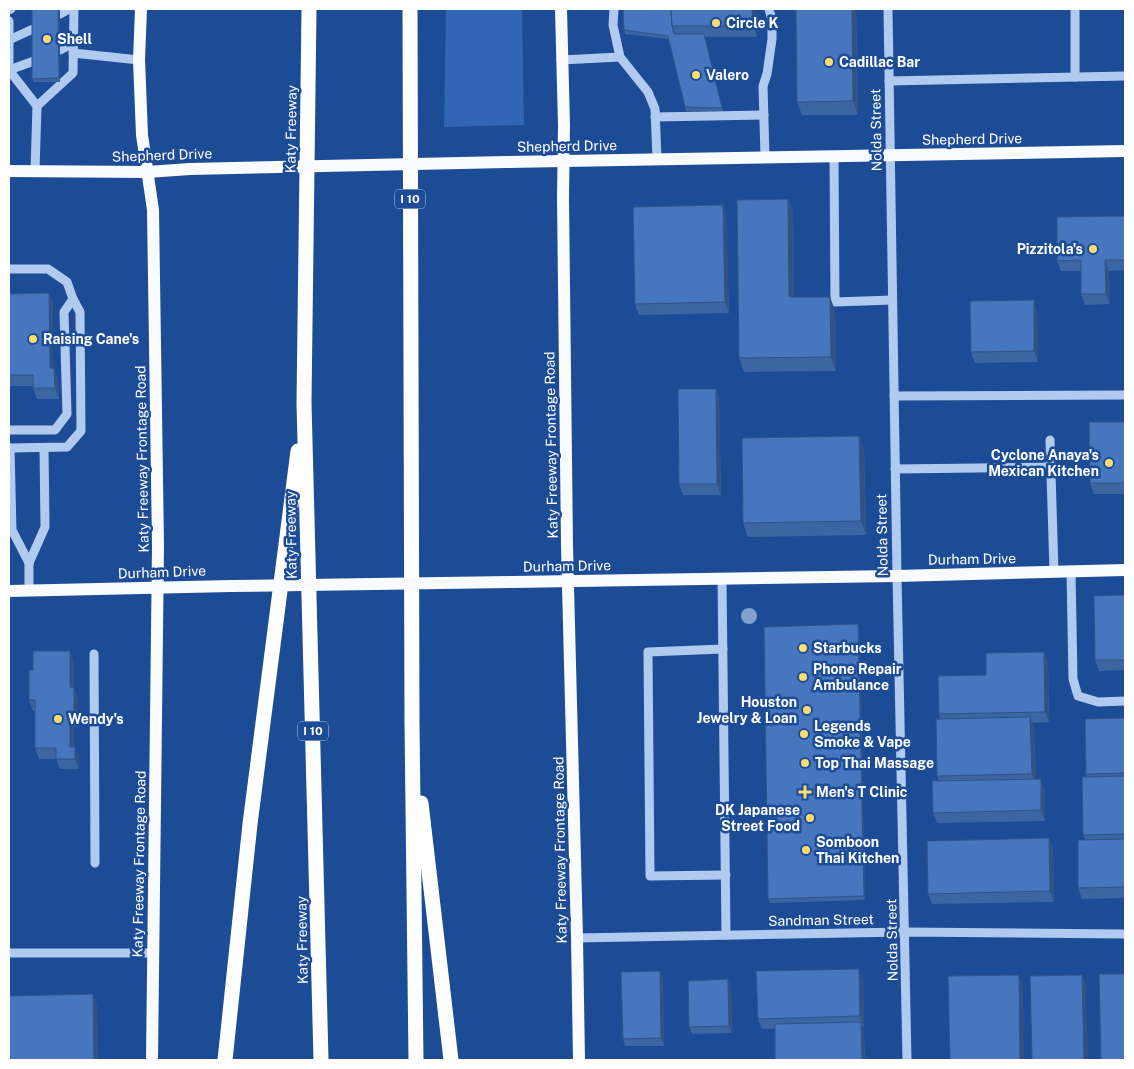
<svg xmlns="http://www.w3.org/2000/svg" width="1134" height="1069" viewBox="0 0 1134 1069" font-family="'Public Sans',sans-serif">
<rect width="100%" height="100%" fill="#1d4c96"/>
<polygon fill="#3166b4" points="446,9 522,9 524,125 444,127"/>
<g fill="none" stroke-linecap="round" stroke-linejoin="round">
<g stroke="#b1caef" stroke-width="9">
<polyline points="614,9 613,25 620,57 648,92 655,109 657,159"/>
<polyline points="888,9 897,576 907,1060"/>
<polyline points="1075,9 1075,77"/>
<polyline points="9,10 11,9"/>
<polyline points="60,14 69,9"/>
<polyline points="9,21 9,70 37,106 73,73 74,9"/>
<polyline points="9,40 33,29"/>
<polyline points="60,50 74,43"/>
<polyline points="73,53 139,60"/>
<polyline points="561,60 620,57"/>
<polyline points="9,70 34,61"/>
<polyline points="889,81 1125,76"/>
<polyline points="655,117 764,115"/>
<polyline points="834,156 835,302 892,300"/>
<polyline points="765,157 763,86 767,74 772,39 772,20 769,9"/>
<polyline points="35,171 37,106"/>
<polyline points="9,269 48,269 67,282 73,299 80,312 81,431 67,447 9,448"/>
<polyline points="894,396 1125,395"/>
<polyline points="9,430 55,430 67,414 64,312 73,299"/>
<polyline points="1050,440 1054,572"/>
<polyline points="10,448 12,530 29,563 45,527 44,448"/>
<polyline points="895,469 1051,467"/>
<polyline points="29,563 29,590"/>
<polyline points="1071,571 1073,679 1078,696 1098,702 1125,701"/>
<polyline points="722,578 726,935"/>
<polyline points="723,649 648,652 650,876 726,875"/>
<polyline points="94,654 95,863"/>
<polyline points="577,938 905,932 1125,934"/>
<polyline points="9,953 152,953"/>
</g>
<g stroke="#f9fbff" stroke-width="12">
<polyline points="141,9 139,60 142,135 153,210 158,546 152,1060"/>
<polyline points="561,9 564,125 563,198 567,546 577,938 579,1060"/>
<polyline points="507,162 1125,151"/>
<polyline points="9,171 147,172 190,169"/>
<polyline points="513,582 897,576 1125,570"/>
<polyline points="9,591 231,586"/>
</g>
<g stroke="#fff" stroke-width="15">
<polyline points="309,9 304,403 321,1060"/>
<polyline points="410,9 412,722 416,1060"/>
<polyline points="421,803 451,1060"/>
<polyline points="225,1060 250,824 298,451"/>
</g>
<g stroke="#f9fbff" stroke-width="12">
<polyline points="190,169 507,162"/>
<polyline points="231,586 513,582"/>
</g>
</g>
<circle fill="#83a1ce" cx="749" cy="616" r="8"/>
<g fill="#3c65a3">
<polygon points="32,9 60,9 60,82 34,82 32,79"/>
<polygon points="756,9 757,37 705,37 723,111 686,111 668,39 625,34 624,30"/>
<polygon points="796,9 856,9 858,115 802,115 797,102"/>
<polygon points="788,199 793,213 794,297 835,310 836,371 744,372 739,358"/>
<polygon points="723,205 726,215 729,313 639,315 635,304"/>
<polygon points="1125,216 1125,270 1109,271 1110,304 1085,305 1081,294 1081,271 1061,271 1057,261"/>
<polygon points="49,293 53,304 53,368 58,379 59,399 37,399 33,388 33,386 9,386 9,294"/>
<polygon points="1037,311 1038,362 975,363 971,352"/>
<polygon points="716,389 719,399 721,495 683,495 679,484"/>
<polygon points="1125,422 1125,494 1094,494 1090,483"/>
<polygon points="859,436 864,450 866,535 748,537 743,523"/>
<polygon points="1125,595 1125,670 1099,671 1095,660"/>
<polygon points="859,628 865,900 770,903 768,899"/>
<polygon points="74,662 74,688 78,698 78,727 74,727 74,747 79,757 79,769 60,769 56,759 39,759 35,748 35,711 33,711 29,700 33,670"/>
<polygon points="1048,662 1049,722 1032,723 1034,728 1036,779 1045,790 1045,821 937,823 933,813 939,781 937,776 940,719 939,714 986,675"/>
<polygon points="1125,718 1125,898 1082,899 1078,888 1085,840 1083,835 1087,777 1086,774"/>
<polygon points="1049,838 1053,849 1054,902 932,904 928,894"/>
<polygon points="663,979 664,1046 625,1046 623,1039"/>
<polygon points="863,980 864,1027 862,1027 864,1033 865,1060 775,1060 775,1029 762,1029 758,1019"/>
<polygon points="731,987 732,1033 692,1034 689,1027"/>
</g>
<g fill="#315384">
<polygon points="58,9 60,9 60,82 59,78"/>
<polygon points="752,9 756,9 757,37 753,26"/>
<polygon points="852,9 856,9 858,115 853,101"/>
<polygon points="788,199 793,213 794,311 789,297"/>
<polygon points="723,205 726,215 729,313 725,302"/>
<polygon points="1105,260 1109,271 1110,304 1106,294"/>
<polygon points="49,293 53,304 53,379 50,368"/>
<polygon points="830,297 835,310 836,371 831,357"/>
<polygon points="1034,300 1037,311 1038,362 1034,351"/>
<polygon points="54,368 58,379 59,399 55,388"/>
<polygon points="716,389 719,399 721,495 717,484"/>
<polygon points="859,436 864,450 866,535 861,521"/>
<polygon points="858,624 859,628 865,900 864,896"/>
<polygon points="70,651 74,662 74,688 78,698 78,727 74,717 70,687"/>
<polygon points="1044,652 1048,662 1049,722 1045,712"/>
<polygon points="70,717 74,727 74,757 70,747"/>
<polygon points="1030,717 1034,728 1036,785 1032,774"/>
<polygon points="75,747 79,757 79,769 75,759"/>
<polygon points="1041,779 1045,790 1045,821 1041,810"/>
<polygon points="1049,838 1053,849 1054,902 1050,891"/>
<polygon points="859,969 863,980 864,1027 860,1016"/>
<polygon points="660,971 663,979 664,1046 661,1038"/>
<polygon points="1019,975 1023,985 1024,1060 1020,1060"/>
<polygon points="1082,975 1086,985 1088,1060 1084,1060"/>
<polygon points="728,979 731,987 732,1033 729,1026"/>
<polygon points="93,994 97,1005 98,1060 94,1060"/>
<polygon points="861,1022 864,1033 865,1060 862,1060"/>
</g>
<g fill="#4676bd" stroke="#315384">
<polygon points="32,9 58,9 59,78 32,79"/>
<polygon points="623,9 671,9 672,26 674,34 704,34 722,108 685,107 668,36 624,30"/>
<polygon points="671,9 752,9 753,26 672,26"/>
<polygon points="796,9 852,9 853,101 797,102"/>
<polygon points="788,199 789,297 830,297 831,357 739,358 737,200"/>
<polygon points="723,205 725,302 635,304 633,207"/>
<polygon points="1125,216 1125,260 1105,260 1106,294 1081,294 1081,260 1057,261 1057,217"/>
<polygon points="49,293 50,368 54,368 55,388 33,388 33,375 9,375 9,294"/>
<polygon points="1034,300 1034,351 971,352 970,301"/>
<polygon points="678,389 716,389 717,484 679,484"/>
<polygon points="1089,422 1125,422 1125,483 1090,483"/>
<polygon points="859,436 861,521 743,523 742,438"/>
<polygon points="1125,595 1125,660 1095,660 1094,596"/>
<polygon points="858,624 864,896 768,899 764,627"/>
<polygon points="33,651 70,651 70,687 74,688 74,717 70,717 70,747 75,747 75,759 56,759 56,748 35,748 35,700 29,700 29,670 33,670"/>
<polygon points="1044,652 1045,712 939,714 938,676 986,675 986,653"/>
<polygon points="1030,717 1032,774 937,776 936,719"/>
<polygon points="1125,718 1125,773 1086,774 1085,719"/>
<polygon points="1125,776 1125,834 1083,835 1082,777"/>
<polygon points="1041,779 1041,810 933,813 932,781"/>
<polygon points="1049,838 1050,891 928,894 927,841"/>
<polygon points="1125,839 1125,887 1078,888 1078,840"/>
<polygon points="859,969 860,1016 758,1019 756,971"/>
<polygon points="660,971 661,1038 623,1039 621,972"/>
<polygon points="1099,974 1125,974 1125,1060 1101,1060"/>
<polygon points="1019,975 1020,1060 950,1060 948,976"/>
<polygon points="1082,975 1084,1060 1032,1060 1030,976"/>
<polygon points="728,979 729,1026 689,1027 688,981"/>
<polygon points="93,994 94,1060 9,1060 9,996"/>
<polygon points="861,1022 862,1060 775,1060 775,1024"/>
</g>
<g fill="#fedc70" stroke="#1d4c96" stroke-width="2">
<circle cx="716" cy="23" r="5"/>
<circle cx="47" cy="39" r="5"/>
<circle cx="829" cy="62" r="5"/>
<circle cx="696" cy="75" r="5"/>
<circle cx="1093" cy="249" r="5"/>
<circle cx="33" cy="339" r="5"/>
<circle cx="1109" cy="463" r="5"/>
<circle cx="803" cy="648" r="5"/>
<circle cx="803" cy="677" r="5"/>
<circle cx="807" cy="710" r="5"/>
<circle cx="58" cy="719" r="5"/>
<circle cx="804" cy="734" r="5"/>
<circle cx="805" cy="763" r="5"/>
<path d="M802.5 784.5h5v5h5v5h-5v5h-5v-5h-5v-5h5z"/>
<circle cx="810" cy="818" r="5"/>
<circle cx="806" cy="850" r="5"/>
</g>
<g text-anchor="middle" stroke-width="5" stroke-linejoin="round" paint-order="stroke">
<g fill="#1d4c96" stroke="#bbc9e0" stroke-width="1">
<rect x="395" y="189.5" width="30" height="19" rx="4"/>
<rect x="298" y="721.5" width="30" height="19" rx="4"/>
</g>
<g font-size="12" font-weight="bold" fill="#fff">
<text x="410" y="203">I 10</text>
<text x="313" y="735">I 10</text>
</g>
<g font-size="14" font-weight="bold" fill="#fff" stroke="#1d4c96" text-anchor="start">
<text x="726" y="28">Circle K</text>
<text x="57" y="44">Shell</text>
<text x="839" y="67">Cadillac Bar</text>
<text x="706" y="80">Valero</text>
<text x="1083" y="254" text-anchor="end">Pizzitola's</text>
<text x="43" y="344">Raising Cane's</text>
<text x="1099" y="460" text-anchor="end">Cyclone Anaya's<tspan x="1099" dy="16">Mexican Kitchen</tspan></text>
<text x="813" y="653">Starbucks</text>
<text x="813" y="674">Phone Repair<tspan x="813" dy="16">Ambulance</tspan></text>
<text x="797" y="707" text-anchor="end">Houston<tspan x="797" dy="16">Jewelry &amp; Loan</tspan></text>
<text x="68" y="724">Wendy's</text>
<text x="814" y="731">Legends<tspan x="814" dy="16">Smoke &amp; Vape</tspan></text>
<text x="815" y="768">Top Thai Massage</text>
<text x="816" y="797">Men's T Clinic</text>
<text x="800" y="815" text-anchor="end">DK Japanese<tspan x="800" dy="16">Street Food</tspan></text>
<text x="816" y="847">Somboon<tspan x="816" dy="16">Thai Kitchen</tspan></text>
</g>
<g font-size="14" fill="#fff" stroke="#1d4c96">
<text transform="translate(291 129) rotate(-89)" y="5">Katy Freeway</text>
<text transform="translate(876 130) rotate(-91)" y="5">Nolda Street</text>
<text transform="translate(972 139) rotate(-1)" y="5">Shepherd Drive</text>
<text transform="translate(567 146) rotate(-1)" y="5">Shepherd Drive</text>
<text transform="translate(162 155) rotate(-2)" y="5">Shepherd Drive</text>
<text transform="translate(551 445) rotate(-91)" y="5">Katy Freeway Frontage Road</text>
<text transform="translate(142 459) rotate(-91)" y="5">Katy Freeway Frontage Road</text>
<text transform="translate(291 535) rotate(-91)" y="5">Katy Freeway</text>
<text transform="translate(882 535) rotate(-91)" y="5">Nolda Street</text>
<text transform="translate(972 559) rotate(-1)" y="5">Durham Drive</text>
<text transform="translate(567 566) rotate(-1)" y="5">Durham Drive</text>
<text transform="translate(162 572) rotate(-2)" y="5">Durham Drive</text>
<text transform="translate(560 850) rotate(-91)" y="5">Katy Freeway Frontage Road</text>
<text transform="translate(139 864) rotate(-89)" y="5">Katy Freeway Frontage Road</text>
<text transform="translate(821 920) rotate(-1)" y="5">Sandman Street</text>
<text transform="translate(302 940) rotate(-91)" y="5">Katy Freeway</text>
<text transform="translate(892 940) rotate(-91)" y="5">Nolda Street</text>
</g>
</g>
<rect width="1134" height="1069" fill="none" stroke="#ffffff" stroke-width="20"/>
</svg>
